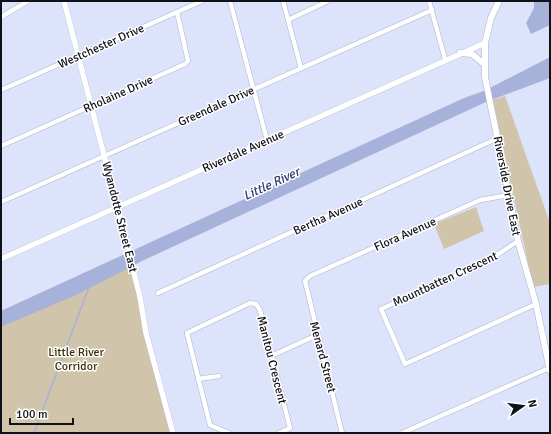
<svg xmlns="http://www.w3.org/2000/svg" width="551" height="434" viewBox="0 0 551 434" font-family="Signika,sans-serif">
<rect width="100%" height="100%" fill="#dde3fb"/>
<g fill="#d0c5aa">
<polygon points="505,96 550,223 550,284 533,287 493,100"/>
<polygon points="476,207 484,231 444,249 434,224"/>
<polygon points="129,253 173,433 1,433 1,311"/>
</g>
<g fill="#a7b2db">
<polygon points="534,1 550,1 550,25 531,34 526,23 534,8"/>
<polygon points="550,57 550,78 486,102 142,261 76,295 1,327 1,311 464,98 484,91"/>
</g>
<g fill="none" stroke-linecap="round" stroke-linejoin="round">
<polyline stroke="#a7b2db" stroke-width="1.5" points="34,433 89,287"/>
<defs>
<g id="minor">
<polyline points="230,1 267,140"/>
<polyline points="283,1 301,68"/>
<polyline points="429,1 445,59"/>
<polyline points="1,17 28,1"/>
<polyline points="288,20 328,1"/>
<polyline points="1,90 202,1"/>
<polyline points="1,146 185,64 188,61 177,12"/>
<polyline points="1,202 432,10"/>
<polyline points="518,241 488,261 381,309 405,364 536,304"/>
<polyline points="158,293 498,138"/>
<polyline points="271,356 317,335"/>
<polyline points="198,379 219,376"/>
<polyline points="229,433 210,425 187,333 250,303 256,304 260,310 290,428 279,433"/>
<polyline points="342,433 305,281 310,276 480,200 509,195"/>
<polyline points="402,433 549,368"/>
</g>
<g id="tertiary">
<polyline points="64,1 127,244 140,297 146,333 173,433"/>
<polyline points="1,259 485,43"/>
</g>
<g id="secondary">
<polyline points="499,1 491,18 485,43 485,77 518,241 536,304 550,371"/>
<polyline points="460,53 472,54 484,64"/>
</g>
</defs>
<use href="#minor" stroke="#adb3ca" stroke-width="5.5"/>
<use href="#tertiary" stroke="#adb3ca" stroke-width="6"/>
<use href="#secondary" stroke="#adb3ca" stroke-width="7"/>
<use href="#minor" stroke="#fff" stroke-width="4.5"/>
<use href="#tertiary" stroke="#fff" stroke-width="5.5"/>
<use href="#secondary" stroke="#fff" stroke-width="6"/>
</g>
<g text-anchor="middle" stroke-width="3" stroke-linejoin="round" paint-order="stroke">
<g font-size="12" fill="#10121a" stroke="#fff">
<text transform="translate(101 46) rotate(-24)" y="4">Westchester Drive</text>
<text transform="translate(118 94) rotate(-24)" y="4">Rholaine Drive</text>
<text transform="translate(216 106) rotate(-24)" y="4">Greendale Drive</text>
<text transform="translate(243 151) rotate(-24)" y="4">Riverdale Avenue</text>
<text transform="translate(507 186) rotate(79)" y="4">Riverside Drive East</text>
<text transform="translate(328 216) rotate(-24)" y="4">Bertha Avenue</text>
<text transform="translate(120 217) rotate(76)" y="4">Wyandotte Street East</text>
<text transform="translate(405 234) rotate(-24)" y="4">Flora Avenue</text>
<text transform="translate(445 279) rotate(-25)" y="4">Mountbatten Crescent</text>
<text transform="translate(323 357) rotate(75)" y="4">Menard Street</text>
<text transform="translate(272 360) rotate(76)" y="4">Manitou Crescent</text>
</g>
<g font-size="12" fill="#3b2e0b" stroke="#fff">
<text x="76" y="356">Little River<tspan x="76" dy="14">Corridor</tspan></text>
</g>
<g font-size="13" font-style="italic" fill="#30396d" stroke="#fff">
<text transform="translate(271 183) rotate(-25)" y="5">Little River</text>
</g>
</g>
<rect width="551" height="434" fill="none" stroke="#10121a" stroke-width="4"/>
<g transform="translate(523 406) rotate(76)" stroke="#ffffff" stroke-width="3" paint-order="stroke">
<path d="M0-3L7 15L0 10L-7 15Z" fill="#10121a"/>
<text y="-6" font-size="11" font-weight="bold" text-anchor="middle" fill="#10121a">N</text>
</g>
<path d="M10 418v6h63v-6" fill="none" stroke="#10121a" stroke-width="2"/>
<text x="16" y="418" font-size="12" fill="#10121a" stroke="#ffffff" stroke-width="3" paint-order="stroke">100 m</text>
</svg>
